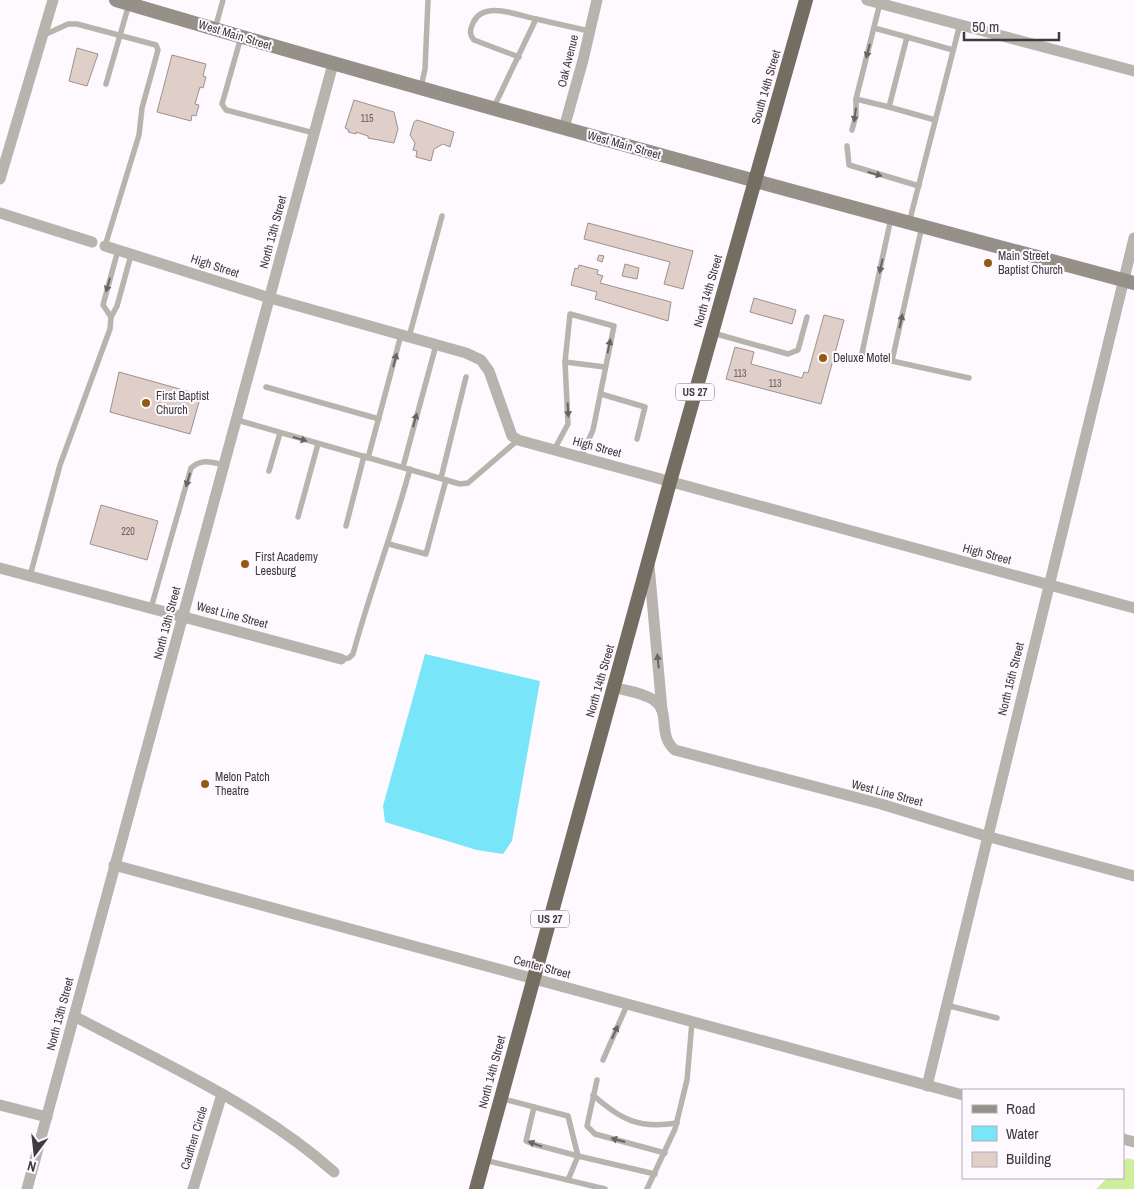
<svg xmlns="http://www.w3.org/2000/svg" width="1134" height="1189" viewBox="0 0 1134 1189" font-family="'Archivo Narrow',sans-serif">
<rect width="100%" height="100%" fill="#fef9ff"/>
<polygon fill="#ceee9c" points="1127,1158 1134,1160 1134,1189 1096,1189 1107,1178 1123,1178 1123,1162"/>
<polygon fill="#78e5f8" points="425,654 540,681 512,841 503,854 477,850 385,822 383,806"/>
<g fill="#e0cfc9" stroke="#a0908a">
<polygon points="77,48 98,54 87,86 69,81"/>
<polygon points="172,55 206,64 203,76 206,77 203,88 200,87 195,104 199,105 196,116 192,115 191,121 157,112"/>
<polygon points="354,100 394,112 398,129 394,143 368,138 368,136 356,132 356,134 348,132 349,130 345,128"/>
<polygon points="417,120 454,132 450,147 443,144 434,149 431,161 416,157 417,151 413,150 415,143 410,135 414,122"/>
<polygon points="588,223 693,251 683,289 664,284 670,262 584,239"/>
<polygon points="599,255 604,256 602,262 597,260"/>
<polygon points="625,264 639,268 637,279 622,276"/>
<polygon points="579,265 598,270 597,274 603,276 600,283 671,302 668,321 595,299 597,292 571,285 575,268 578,269"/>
<polygon points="754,298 796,310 792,324 750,312"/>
<polygon points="824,315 844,320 821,404 726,379 735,347 754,352 751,364 802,378 804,372 808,373"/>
<polygon points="119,372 201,395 190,434 110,412"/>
<polygon points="101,505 158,521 147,560 90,544"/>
</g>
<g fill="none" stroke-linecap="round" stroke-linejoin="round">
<g stroke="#b7b3ad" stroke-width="5.5">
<polyline points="874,28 907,37"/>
<polyline points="215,29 223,0"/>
<polyline points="42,36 68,24 77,24 156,45 158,50 142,108 139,135 105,246"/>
<polyline points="241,37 222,104 226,110 314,133"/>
<path d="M 519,57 L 474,40 C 469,34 470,30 473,23 C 483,0 517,15 536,19"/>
<polyline points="106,84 129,4"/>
<polyline points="421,87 425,69 428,0"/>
<polyline points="856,99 889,107"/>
<polyline points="494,107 536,19 589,31"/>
<polyline points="935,120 889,107 907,37 953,50"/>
<polyline points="852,130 856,115 856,99 880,3"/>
<polyline points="847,146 849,165 919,186"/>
<polyline points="891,218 862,353 892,361 922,226"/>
<polyline points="909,223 960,24"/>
<polyline points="111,317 103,305 118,250"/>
<polyline points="713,333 788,354 798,350 807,317"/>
<polyline points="409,337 442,216"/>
<polyline points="892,361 969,378"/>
<polyline points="565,362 605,367"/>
<polyline points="266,387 379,419"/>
<polyline points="601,394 645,407 637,439"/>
<polyline points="237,420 460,484 468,483 518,440"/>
<polyline points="554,450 568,424 565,362 570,314 614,326 593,430 581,457"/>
<polyline points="368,458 401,335"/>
<polyline points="403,467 436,345"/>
<polyline points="269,471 280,433"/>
<polyline points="441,478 466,377"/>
<polyline points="298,517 318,444"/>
<polyline points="346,526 364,456"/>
<polyline points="389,544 426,554 446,480"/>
<polyline points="30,576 60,465 110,329 111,317 117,306 131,255"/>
<path d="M 151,608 L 191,468 C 202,458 211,462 225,465"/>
<path d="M 341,659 L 349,658 L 353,654 C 370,591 393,532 410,469"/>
<polyline points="946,1005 997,1018"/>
<polyline points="603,1060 627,1005"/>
<polyline points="597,1080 587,1126 595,1134 665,1153"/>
<path d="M 593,1095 C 621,1120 639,1129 677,1123"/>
<polyline points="500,1098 568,1116 578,1156 655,1174"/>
<polyline points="534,1107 526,1141 533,1144 578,1156 568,1180"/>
<polyline points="484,1160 605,1189"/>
<polyline points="647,1189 675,1129 687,1080 692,1022"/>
</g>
<g stroke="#b7b3ad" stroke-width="11">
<polyline points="867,0 1134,71"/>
<polyline points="564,128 583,60 597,0"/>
<polyline points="0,179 53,0"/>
<polyline points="0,213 92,242"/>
<polyline points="105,246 270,298 466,353 481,360 489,371 512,436 518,440 1134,608"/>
<polyline points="649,565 662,710"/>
<polyline points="0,568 341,659"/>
<path d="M 613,687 C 626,691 645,693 655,701 C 671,713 657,735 675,750 L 881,804 L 986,836 L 1134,876"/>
<polyline points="114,865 963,1095"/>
<path d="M 74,1016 C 162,1063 259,1105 334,1172"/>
<polyline points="927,1086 1134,238"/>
<polyline points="0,1105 47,1117"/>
<polyline points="1123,1139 1134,1142"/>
<polyline points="27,1189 333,64"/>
<polyline points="193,1189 222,1094"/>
</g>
<path stroke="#959188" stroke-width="14" d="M 116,0 C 454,100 794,192 1134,283"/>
<polyline stroke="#746e62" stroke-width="14" points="476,1189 670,482 806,0"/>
</g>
<defs><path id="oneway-solid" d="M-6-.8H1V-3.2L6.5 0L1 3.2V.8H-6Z" transform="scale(1.25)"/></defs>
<g fill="#686466">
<use href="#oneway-solid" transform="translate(868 51) rotate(104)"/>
<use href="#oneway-solid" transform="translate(855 115) rotate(98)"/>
<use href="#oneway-solid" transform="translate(875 174) rotate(16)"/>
<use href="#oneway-solid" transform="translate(881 266) rotate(102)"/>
<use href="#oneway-solid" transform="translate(108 285) rotate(106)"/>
<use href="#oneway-solid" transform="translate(901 321) rotate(-78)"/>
<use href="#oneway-solid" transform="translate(609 346) rotate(-78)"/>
<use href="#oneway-solid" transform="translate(395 360) rotate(-75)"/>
<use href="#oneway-solid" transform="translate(568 410) rotate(87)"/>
<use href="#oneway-solid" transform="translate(415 420) rotate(-75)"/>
<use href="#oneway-solid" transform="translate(300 439) rotate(16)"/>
<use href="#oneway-solid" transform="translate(188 480) rotate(106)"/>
<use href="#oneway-solid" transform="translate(658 661) rotate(-96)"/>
<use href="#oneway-solid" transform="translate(615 1032) rotate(-66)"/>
<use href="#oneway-solid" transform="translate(618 1140) rotate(-165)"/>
<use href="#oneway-solid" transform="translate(535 1144) rotate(-160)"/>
</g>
<g fill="#935a15" stroke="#fef9ff" stroke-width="2">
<circle cx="988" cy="263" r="5"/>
<circle cx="823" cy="358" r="5"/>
<circle cx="146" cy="403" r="5"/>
<circle cx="245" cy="564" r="5"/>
<circle cx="205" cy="784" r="5"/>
</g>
<g text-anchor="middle" stroke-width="4" stroke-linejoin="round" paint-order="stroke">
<g font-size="10" fill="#665f62">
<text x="367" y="122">115</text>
<text x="740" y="377">113</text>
<text x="775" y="387">113</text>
<text x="128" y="535">220</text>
</g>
<g fill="#fef9ff" stroke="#787379" stroke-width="1">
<rect x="676" y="383.5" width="38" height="17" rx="4"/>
<rect x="531" y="910.5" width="38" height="17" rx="4"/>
</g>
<g font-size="11" font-weight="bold" fill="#3e3a3f">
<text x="695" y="396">US 27</text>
<text x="550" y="923">US 27</text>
</g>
<g font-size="12" fill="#3e3a3f" stroke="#fef9ff">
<text transform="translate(235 35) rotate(17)" y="4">West Main Street</text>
<text transform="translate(568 61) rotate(-76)" y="4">Oak Avenue</text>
<text transform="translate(766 87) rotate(-74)" y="4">South 14th Street</text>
<text transform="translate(624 145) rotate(16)" y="4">West Main Street</text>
<text transform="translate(273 232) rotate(-75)" y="4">North 13th Street</text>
<text transform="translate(215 266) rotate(18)" y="4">High Street</text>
<text transform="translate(708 291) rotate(-74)" y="4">North 14th Street</text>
<text transform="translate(597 447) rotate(15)" y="4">High Street</text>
<text transform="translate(987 554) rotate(15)" y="4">High Street</text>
<text transform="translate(232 615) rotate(15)" y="4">West Line Street</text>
<text transform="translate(167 623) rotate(-75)" y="4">North 13th Street</text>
<text transform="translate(1011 679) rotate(-76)" y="4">North 15th Street</text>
<text transform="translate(600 681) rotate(-74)" y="4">North 14th Street</text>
<text transform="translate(887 793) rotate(15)" y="4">West Line Street</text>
<text transform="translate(542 967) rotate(15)" y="4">Center Street</text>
<text transform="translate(60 1014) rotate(-75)" y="4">North 13th Street</text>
<text transform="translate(492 1072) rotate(-75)" y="4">North 14th Street</text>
<text transform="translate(194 1138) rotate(-73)" y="4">Cauthen Circle</text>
</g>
<g font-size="12" fill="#3e3a3f" stroke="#fef9ff" text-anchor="start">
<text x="998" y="260">Main Street<tspan x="998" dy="14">Baptist Church</tspan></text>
<text x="833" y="362">Deluxe Motel</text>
<text x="156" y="400">First Baptist<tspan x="156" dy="14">Church</tspan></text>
<text x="255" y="561">First Academy<tspan x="255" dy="14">Leesburg</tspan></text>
<text x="215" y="781">Melon Patch<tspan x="215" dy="14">Theatre</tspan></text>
</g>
</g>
<rect x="962" y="1089" width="162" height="90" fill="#fef9ff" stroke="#b1adb2"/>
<rect x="972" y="1105" width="25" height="8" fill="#959188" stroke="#b1adb2"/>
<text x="1006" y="1114" font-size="15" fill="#3e3a3f">Road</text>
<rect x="972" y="1126" width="25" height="15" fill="#78e5f8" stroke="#b1adb2"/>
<text x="1006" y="1139" font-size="15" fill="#3e3a3f">Water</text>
<rect x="972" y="1152" width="25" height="15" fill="#e0cfc9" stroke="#b1adb2"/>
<text x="1006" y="1164" font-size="15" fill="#3e3a3f">Building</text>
<g transform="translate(35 1154) rotate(195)" stroke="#fef9ff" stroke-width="4" paint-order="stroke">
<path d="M0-4L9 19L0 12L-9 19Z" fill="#3e3a3f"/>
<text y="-8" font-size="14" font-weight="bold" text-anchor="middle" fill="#3e3a3f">N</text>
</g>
<path d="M964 32v8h95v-8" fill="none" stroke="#3e3a3f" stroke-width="2.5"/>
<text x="972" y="32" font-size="15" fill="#3e3a3f" stroke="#fef9ff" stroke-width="4" paint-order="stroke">50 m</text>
</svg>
